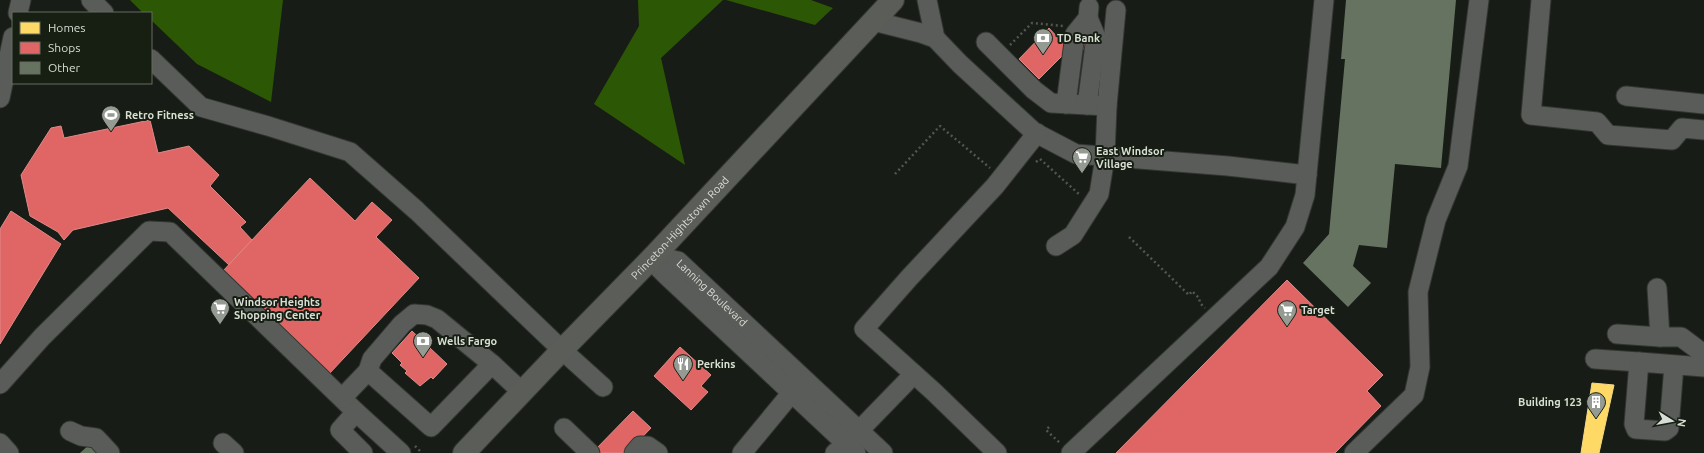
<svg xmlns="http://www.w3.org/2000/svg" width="1704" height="453" viewBox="0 0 1704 453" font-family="Ubuntu,sans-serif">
<rect width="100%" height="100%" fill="#181c16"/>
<g fill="#2c5704">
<polygon points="130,0 283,0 271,102 197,64 151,20 151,13 143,13"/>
<polygon points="638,0 723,0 661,58 685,165 594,104 639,26"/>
<polygon points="726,0 811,0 833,8 815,25"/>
</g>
<polygon fill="#ffd966" stroke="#f3da87" points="1592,383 1614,385 1599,453 1581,453"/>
<g fill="#e06666" stroke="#de8a87">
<polygon points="1049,28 1059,39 1062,36 1095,40 1094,50 1070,48 1039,79 1019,59"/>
<polygon points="150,120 158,153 189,146 219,175 210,186 246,222 240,227 252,240 229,265 168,208 73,230 64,240 58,232 30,216 21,175 51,128 61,126 64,138"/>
<polygon points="310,178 355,221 372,202 392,220 376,237 419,278 329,374 222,272"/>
<polygon points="11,211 61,244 0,344 0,229"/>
<polygon points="1287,280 1383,375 1367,391 1381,406 1335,453 1116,453"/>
<polygon points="412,331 447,364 433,379 431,377 420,386 405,373 407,371 400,365 402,363 392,353"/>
<polygon points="680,347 711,375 701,386 708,392 691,410 654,376"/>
<polygon points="633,411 651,428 627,453 595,453 593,452"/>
</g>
<g fill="#667360">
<polygon points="1346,0 1456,0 1441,168 1395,164 1387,248 1359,245 1353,266 1371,283 1348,307 1303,263 1329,234 1345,59 1341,59"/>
<polygon points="92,442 103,453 80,453"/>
</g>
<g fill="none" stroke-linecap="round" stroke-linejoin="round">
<defs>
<g id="minor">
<polyline points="91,0 104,13"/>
<polyline points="927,0 935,38"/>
<polyline points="1541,0 1531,115 1597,122 1608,135 1672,140 1682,128 1704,130"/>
<polyline points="18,13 21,0"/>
<polyline points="873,21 921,33 935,38 960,64 1034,132 1076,154 1228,166 1307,175"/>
<polyline points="986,42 1034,90 1051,103 1107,106"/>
<polyline points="151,59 201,107 268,126 350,152 417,211 562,350 603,387"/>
<polyline points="1626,96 1704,104"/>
<polyline points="0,98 13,37"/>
<polyline points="1066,104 1075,34 1088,18 1089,7"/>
<polyline points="1087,105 1096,37 1088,18"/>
<polyline points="1056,246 1073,235 1099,194 1105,157 1107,106 1116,10"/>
<path id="s1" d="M 654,256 L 678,261 L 883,453"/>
<polyline points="654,256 659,268 666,275 856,453"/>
<polyline points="1657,288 1660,337 1681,337 1704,354"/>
<polyline points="1617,334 1660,337"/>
<polyline points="1595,359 1639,362"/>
<polyline points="1674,365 1669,428 1665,431 1636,429 1634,424 1639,362 1704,367"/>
<polyline points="368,371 372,359 402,324 414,314 427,315 437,319 492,364"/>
<polyline points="0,384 42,337 149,231 170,232 356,412 401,453"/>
<polyline points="342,398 368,371 431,427 492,364 522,392"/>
<polyline points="356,412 340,430 363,453"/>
<polyline points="564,428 590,453"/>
<polyline points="70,431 81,436 96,438 110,453"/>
<polyline points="0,443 9,453"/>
<polyline points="223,443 234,453"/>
<polyline points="634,453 640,446 648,446 658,453"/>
<polyline points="742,453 799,384"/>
<polyline points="835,453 846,444 914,374"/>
<polyline points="997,453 934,392 864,329 909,278 995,186 1037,133"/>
<polyline points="1071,453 1269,267 1295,227 1305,195 1324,0"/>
<polyline points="1354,453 1414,395 1420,367 1418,292 1436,220 1458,166 1479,0"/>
</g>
<g id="major">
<path id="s2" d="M 464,453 L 562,350 L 654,256 L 893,0"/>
</g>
</defs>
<use href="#minor" stroke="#333632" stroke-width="21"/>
<use href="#major" stroke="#333632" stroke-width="24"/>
<g stroke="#545552" stroke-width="2.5" stroke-dasharray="2 3" stroke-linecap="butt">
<polyline points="1010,45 1032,23 1063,26"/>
<polyline points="1036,162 1040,159 1080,195"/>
<polyline points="895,174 940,126 990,168"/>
<polyline points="1129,237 1189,295 1192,291 1199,298 1200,303 1205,308"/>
<polyline points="1049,427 1046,430 1060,443"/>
<polyline points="415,446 422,453"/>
</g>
<use href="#minor" stroke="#595c58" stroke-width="19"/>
<use href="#major" stroke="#5a5d58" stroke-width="22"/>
</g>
<defs>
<symbol id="bank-pin" viewBox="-11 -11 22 30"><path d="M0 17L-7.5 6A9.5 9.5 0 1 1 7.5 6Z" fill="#959a92" stroke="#171f13"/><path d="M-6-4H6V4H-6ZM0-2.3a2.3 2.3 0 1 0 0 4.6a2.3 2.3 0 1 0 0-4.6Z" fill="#fff"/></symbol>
<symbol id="stadium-pin" viewBox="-11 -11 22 30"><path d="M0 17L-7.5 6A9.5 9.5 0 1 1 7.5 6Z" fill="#959a92" stroke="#171f13"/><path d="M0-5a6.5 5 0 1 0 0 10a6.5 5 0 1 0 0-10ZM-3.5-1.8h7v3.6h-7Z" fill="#fff"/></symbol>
<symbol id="supermarket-pin" viewBox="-11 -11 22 30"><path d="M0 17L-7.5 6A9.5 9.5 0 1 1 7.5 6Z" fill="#959a92" stroke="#171f13"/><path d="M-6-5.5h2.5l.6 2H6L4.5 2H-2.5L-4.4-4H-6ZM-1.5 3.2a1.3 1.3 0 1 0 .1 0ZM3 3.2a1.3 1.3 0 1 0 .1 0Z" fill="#fff"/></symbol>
<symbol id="restaurant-pin" viewBox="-11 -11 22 30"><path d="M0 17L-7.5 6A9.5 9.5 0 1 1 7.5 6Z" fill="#959a92" stroke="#171f13"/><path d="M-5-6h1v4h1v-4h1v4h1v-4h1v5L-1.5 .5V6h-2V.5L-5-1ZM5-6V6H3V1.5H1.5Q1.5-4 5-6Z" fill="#fff"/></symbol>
<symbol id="building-pin" viewBox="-11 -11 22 30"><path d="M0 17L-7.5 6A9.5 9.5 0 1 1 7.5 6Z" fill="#959a92" stroke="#171f13"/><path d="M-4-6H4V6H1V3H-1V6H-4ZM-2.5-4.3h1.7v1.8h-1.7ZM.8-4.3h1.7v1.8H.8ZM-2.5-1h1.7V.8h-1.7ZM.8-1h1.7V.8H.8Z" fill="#fff"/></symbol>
</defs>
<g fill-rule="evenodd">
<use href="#bank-pin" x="1032" y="27" width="22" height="30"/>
<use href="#stadium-pin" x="100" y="104" width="22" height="30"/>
<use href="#supermarket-pin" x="1071" y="146" width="22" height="30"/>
<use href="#supermarket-pin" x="209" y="297" width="22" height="30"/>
<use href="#supermarket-pin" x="1276" y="299" width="22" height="30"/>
<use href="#bank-pin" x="412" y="330" width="22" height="30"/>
<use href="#restaurant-pin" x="672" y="353" width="22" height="30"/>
<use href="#building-pin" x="1585" y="391" width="22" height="30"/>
</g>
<g text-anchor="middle" stroke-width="4" stroke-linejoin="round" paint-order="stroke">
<g font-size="11" font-weight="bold" fill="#d8ded5" stroke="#171f13" text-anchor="start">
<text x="1057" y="42">TD Bank</text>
<text x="125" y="119">Retro Fitness</text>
<text x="1096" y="155">East Windsor<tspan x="1096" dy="13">Village</tspan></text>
<text x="234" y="306">Windsor Heights<tspan x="234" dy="13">Shopping Center</tspan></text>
<text x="1301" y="314">Target</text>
<text x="437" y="345">Wells Fargo</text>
<text x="697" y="368">Perkins</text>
<text x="1582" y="406" text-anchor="end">Building 123</text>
</g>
<g font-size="11" fill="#d8ded5" stroke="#171f13">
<text dy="4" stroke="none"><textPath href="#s2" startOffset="312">Princeton-Hightstown Road</textPath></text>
<text dy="4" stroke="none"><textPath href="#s1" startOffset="71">Lanning Boulevard</textPath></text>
</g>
</g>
<rect x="12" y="12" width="140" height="72" fill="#171f13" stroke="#646b61"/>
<rect x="20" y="22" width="20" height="12" fill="#ffd966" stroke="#646b61"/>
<text x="48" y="32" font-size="12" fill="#d8ded5">Homes</text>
<rect x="20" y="42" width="20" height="12" fill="#e06666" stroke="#646b61"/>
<text x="48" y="52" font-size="12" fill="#d8ded5">Shops</text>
<rect x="20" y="62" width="20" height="12" fill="#667360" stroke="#646b61"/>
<text x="48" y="72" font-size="12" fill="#d8ded5">Other</text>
<g transform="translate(1672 421) rotate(101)" stroke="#171f13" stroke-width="3" paint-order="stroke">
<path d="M0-3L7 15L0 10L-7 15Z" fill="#d8ded5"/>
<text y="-6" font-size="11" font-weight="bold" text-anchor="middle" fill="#d8ded5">N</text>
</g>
</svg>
